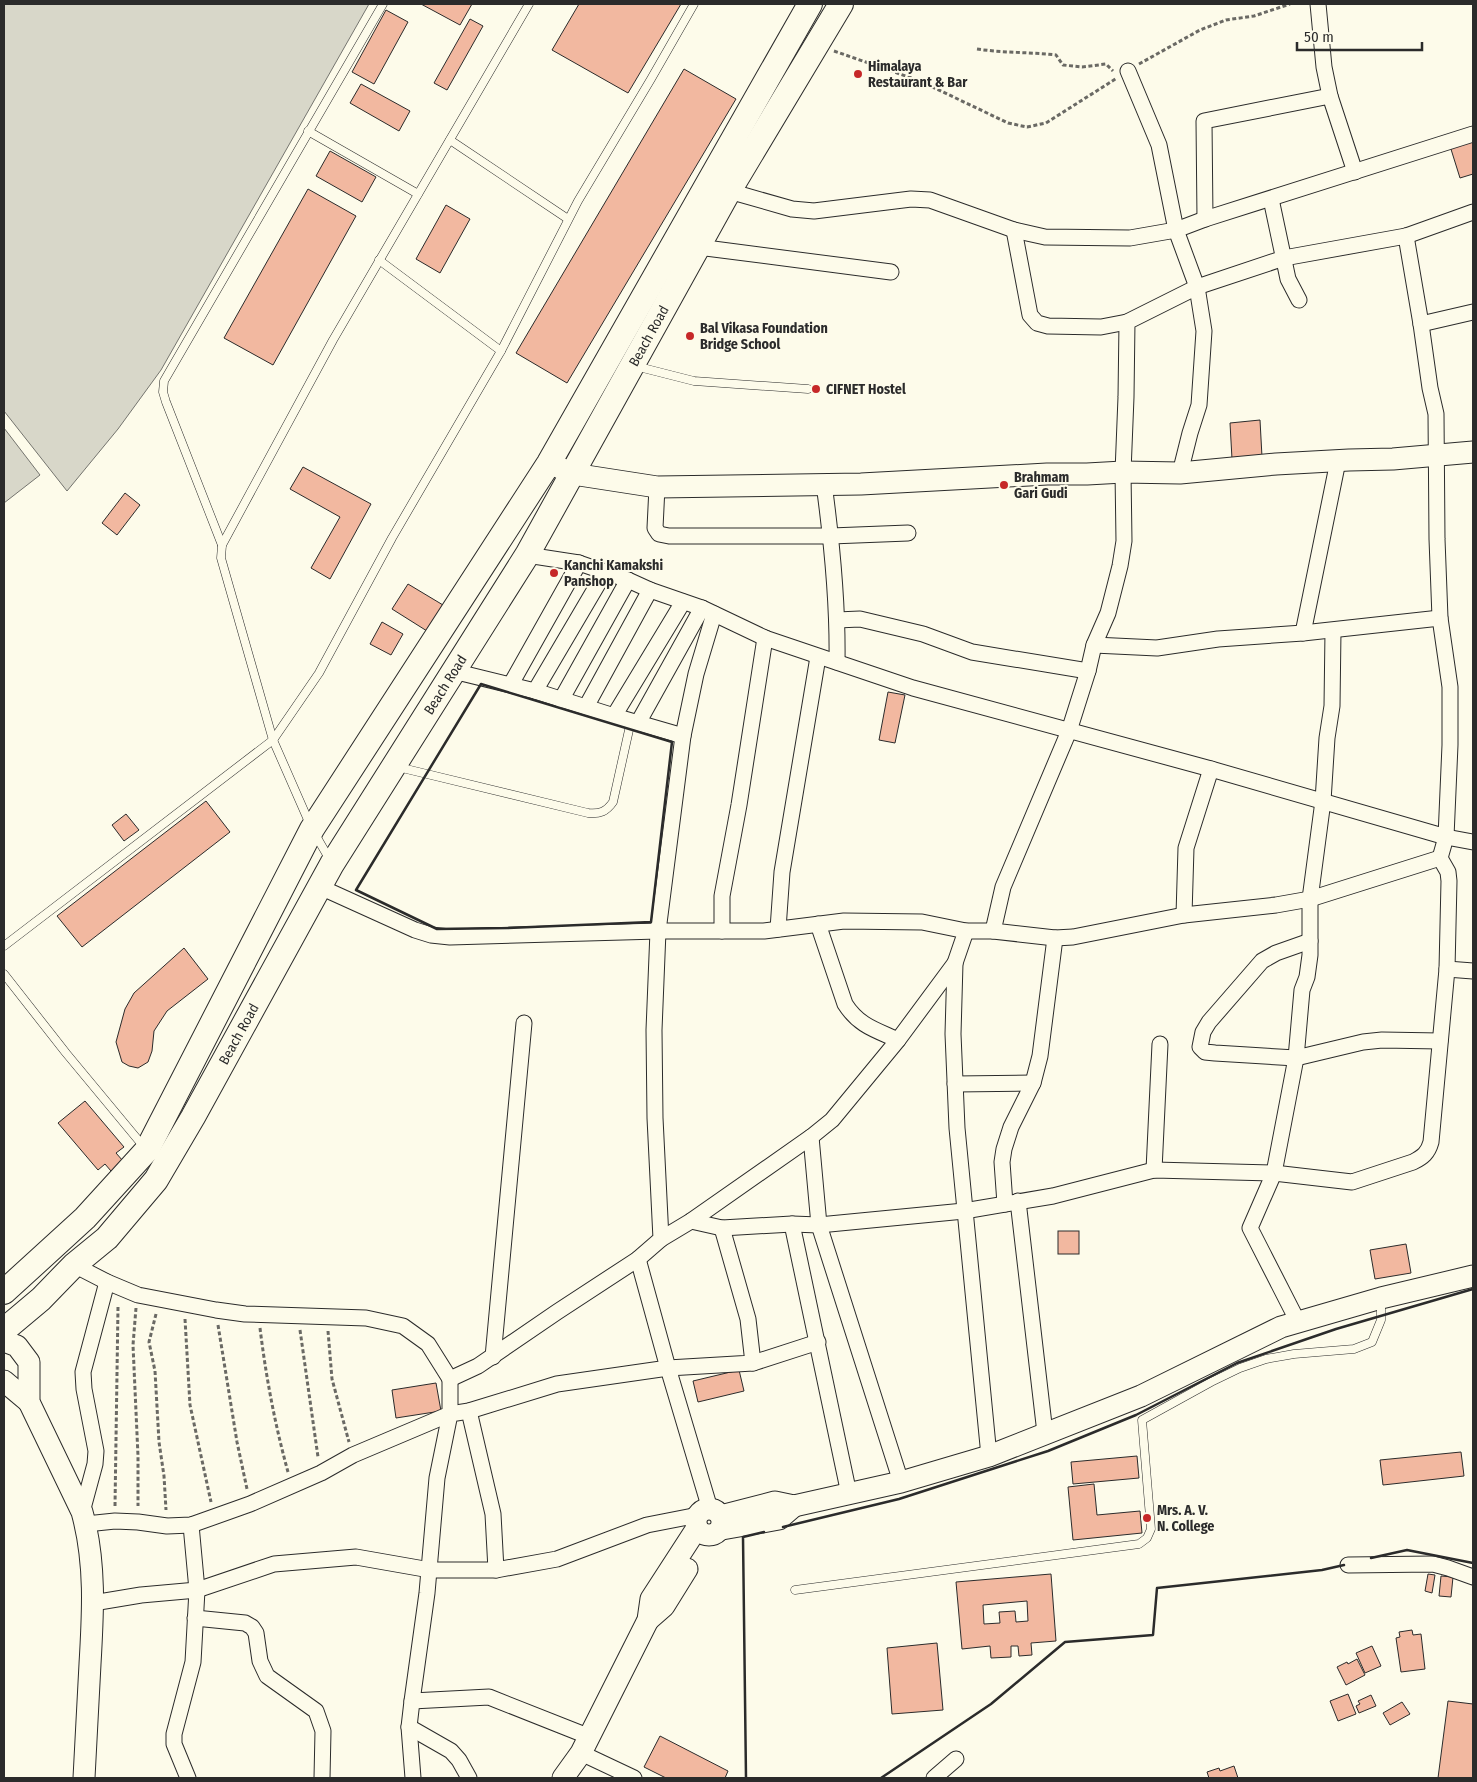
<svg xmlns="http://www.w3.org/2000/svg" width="1477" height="1782" viewBox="0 0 1477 1782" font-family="'Fira Sans Condensed',sans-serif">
<rect width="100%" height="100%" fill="#fdfbea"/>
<g fill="#d8d7c9" stroke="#74746e">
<polygon points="4,4 369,4 161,370 118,429 67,491 4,411"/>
<polygon points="4,428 40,475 4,503"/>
</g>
<g fill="#f2b8a0" stroke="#2b2b2b" fill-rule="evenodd">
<polygon points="421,4 472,4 460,25"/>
<polygon points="579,4 681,4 628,93 552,50"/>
<polygon points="386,10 408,22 374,84 352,72"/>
<polygon points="470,19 483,26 447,90 434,83"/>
<polygon points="684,69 736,99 567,383 516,353"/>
<polygon points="361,84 410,111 399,131 350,103"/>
<polygon points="1473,139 1473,174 1460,178 1450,146"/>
<polygon points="330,151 376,177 362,202 316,176"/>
<polygon points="308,189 356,216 273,365 224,338"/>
<polygon points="446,205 470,219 440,273 416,259"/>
<polygon points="1260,420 1262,457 1232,459 1230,423"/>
<polygon points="303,467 371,504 330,579 311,568 340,517 290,489"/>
<polygon points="125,493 140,505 117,535 102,523"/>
<polygon points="408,584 443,605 427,631 392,609"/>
<polygon points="382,622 403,634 391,655 370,644"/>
<polygon points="888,692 905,695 895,743 879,740"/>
<polygon points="206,801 230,832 82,947 57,916"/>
<polygon points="126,814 139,830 124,841 112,825"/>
<polygon points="184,948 208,979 167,1011 154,1031 152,1051 148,1062 138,1068 129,1066 122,1062 116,1042 125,1009 134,993"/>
<polygon points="85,1101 124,1147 116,1153 123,1161 111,1171 105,1164 98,1170 58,1123"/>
<rect x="1058" y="1231" width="21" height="23"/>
<polygon points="1406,1244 1411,1273 1375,1279 1370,1250"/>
<polygon points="739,1370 744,1391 698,1402 693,1381"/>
<polygon points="436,1383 441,1411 396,1418 392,1390"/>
<polygon points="1461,1452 1464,1476 1383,1485 1380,1460"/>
<polygon points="1137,1456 1139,1478 1073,1484 1071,1462"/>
<polygon points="1094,1484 1097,1515 1140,1511 1142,1533 1073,1540 1068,1487"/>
<path d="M 1051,1574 L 1056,1641 L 1031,1643 L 1032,1655 L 1019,1656 L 1018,1646 L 1011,1646 L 1011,1657 L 991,1658 L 990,1646 L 962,1649 L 956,1582 ZM 1027,1601 L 1028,1621 L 1016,1622 L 1015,1611 L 999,1612 L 1000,1623 L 984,1624 L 983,1605 Z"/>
<polygon points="1428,1574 1435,1575 1432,1593 1425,1591"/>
<polygon points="1441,1576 1453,1577 1451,1597 1439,1596"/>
<polygon points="1412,1630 1413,1635 1421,1634 1425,1669 1401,1672 1396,1638 1400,1637 1399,1632"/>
<polygon points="937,1643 943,1710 892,1714 887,1648"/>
<polygon points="1372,1646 1381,1666 1365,1673 1356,1653"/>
<polygon points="1357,1659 1365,1675 1346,1685 1337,1667 1347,1662 1348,1664"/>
<polygon points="1348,1694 1356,1714 1338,1721 1330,1701"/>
<polygon points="1371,1695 1376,1706 1359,1713 1356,1706 1360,1704 1358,1701"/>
<polygon points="1448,1701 1473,1704 1473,1778 1438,1778"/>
<polygon points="1402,1702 1410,1714 1390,1725 1383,1713"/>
<polygon points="660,1736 728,1771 725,1778 666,1778 644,1767"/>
<polygon points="1234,1766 1238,1778 1209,1778 1207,1772 1219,1768 1220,1771"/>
</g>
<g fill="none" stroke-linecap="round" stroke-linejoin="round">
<defs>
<g id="lane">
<polyline points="308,131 418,194"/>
<polyline points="450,140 568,219"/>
<polyline points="379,260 501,351"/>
<polyline points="635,366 694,381 808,389"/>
<polyline points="222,545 166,402 163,392 164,381 383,4"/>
<path d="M 398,767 L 588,813 C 600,814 606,812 613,802 L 631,721"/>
<polyline points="330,860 312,829 273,740 221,558 222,545 333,340 529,4"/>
<polyline points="4,946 273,740 319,673 392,538 501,351 578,201 651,79 694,4"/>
<polyline points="4,974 66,1053 144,1147"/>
<polyline points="795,1590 1139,1544 1147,1538 1151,1529 1142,1420 1211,1382 1240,1368 1266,1359 1294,1354 1354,1349 1372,1342 1381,1320 1381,1300"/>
</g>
<g id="street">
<polyline points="1318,4 1324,67 1330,96 1355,172"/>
<polyline points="1128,71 1159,145 1176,230 1197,287 1204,331 1199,405 1190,433 1180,473"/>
<polyline points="729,191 792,209 814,211 911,199 930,200 1014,230 1045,237 1130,238 1176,230 1205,219 1473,134"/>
<polyline points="1271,199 1288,279 1299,300"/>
<polyline points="1473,212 1406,236 1284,258 1197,287 1127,322 1126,397 1123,472 1124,541 1120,566 1108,613 1094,645 1088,671 1069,731 1003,887 993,931 1055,938 1073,937 1184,915 1276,905 1310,899 1440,858 1446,837 1473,842"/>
<polyline points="1205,219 1204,121 1330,96"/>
<polyline points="1014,230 1030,315 1037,323 1048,326 1101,327 1127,322"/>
<polyline points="698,247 891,272"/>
<polyline points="1421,324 1473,312"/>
<path d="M 824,484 C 832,543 838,602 837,662"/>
<polyline points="657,487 655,528 659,534 669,536 831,536 908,533"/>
<polyline points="527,555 579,563 628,580 650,590 702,608 765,638 913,688 1211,769 1446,837 1450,745 1450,687 1440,618 1437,539 1436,414 1430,388 1421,324 1406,236"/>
<polyline points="837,620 860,619 923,634 972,652 1088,671"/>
<polyline points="1333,631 1332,706 1327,738 1323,801 1310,899 1310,955 1307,977 1302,990 1296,1058 1363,1042 1382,1040 1440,1041"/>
<polyline points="1303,633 1338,461"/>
<polyline points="1094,645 1157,648 1218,639 1303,633 1440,618"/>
<polyline points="453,671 535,691 614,716 683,736"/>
<polyline points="511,684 579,563"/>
<polyline points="535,691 605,572"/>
<polyline points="561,700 628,580"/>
<polyline points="586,707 650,590"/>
<polyline points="614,716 683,602"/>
<polyline points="638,723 702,608"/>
<polyline points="320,887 415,930 431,935 450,937 658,931 764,931 844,921 922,922 966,931 993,931"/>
<polyline points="1184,915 1186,848 1211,769"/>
<path d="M 818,924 L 845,1004 C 859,1026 876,1030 898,1040"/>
<polyline points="778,929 782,872 818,657"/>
<polyline points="722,931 722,896 739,805 765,638"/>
<polyline points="955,963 953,1034 957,1128 989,1456"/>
<polyline points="1447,969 1473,971"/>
<polyline points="955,1084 1033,1083"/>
<polyline points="811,1137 819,1225 901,1482"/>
<polyline points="1154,1170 1160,1044"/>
<polyline points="1018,1201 1045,1433"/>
<polyline points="1005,1204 1002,1162 1004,1149 1011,1127 1033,1083 1040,1056 1055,938"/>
<path d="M 691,1221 L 722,1228 L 792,1224 L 819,1225 L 964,1211 L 1053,1196 L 1154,1170 L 1274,1173 L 1352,1182 L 1413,1162 C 1423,1157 1428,1153 1431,1142 L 1447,969 L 1449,881 L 1448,872 L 1440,858"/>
<polyline points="792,1224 849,1494"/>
<polyline points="661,1239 691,1221 811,1137 832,1120 898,1040 955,963 966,931"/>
<polyline points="74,1265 107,1282 138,1295 216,1310 245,1314 366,1318 403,1326 428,1344 450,1379 478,1366 557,1312 638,1259 661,1239 655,1118 654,1030 658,931 683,736 696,674 714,614"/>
<polyline points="1298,1322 1250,1228 1274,1173 1296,1058 1215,1053 1205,1052 1200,1047 1203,1032 1209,1022 1262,961 1276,953 1310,941"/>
<polyline points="493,1357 524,1023"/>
<polyline points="753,1363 818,1342"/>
<polyline points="469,1411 493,1514 496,1570"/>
<polyline points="710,1509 668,1368 753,1363 748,1319 722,1228"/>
<polyline points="82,1512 95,1464 96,1451 84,1389 83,1372 107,1282"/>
<polyline points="86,1524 115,1521 138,1522 167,1526 191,1525 250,1504 321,1473 353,1455 450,1414 450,1379"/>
<polyline points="1348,1565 1433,1564 1448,1568 1473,1577"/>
<polyline points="93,1603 141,1595 197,1590 274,1564 356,1557 430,1570 496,1570 557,1559 647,1525 698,1515"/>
<polyline points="195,1618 245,1623 252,1627 256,1633 260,1661 267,1676 316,1711 323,1731 322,1778"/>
<polyline points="412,1701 489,1697 590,1737"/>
<polyline points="409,1727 451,1751 459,1760 469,1778"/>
<polyline points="581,1753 634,1778"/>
<polyline points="188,1778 174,1744 174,1734 193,1662 197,1590 191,1525"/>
<polyline points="413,1778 409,1727 412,1701 427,1593 437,1478 450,1414 469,1411 557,1384 668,1368 638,1259"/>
<polyline points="934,1778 956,1759"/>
</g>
<g id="secondary">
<polyline points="558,467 573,474 657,487 861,484 1047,474 1087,474 1123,472 1180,473 1276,464 1349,460 1393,459 1473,452"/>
<path d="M 4,1341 L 17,1346 L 29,1362 L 29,1402 L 82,1512 C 96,1562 93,1613 90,1664 C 88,1702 86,1740 84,1778"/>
<polyline points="4,1381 29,1402"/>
<circle cx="709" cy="1522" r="13"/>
<polyline points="721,1516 775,1502 794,1506 901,1482 989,1456 1141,1396 1281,1327 1381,1298 1473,1276"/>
<polyline points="722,1529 779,1519 794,1506"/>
<polyline points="648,1620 664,1606 687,1569"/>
<polyline points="563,1778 581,1753 648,1620 651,1599 697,1528"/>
</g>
<g id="primary">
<polyline points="4,1292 85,1218 147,1150 312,829 549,463 810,4"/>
<path id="s1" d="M 4,1330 L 41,1299 L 74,1265 L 107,1238 L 156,1180 L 193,1117 L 332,864 L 527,555 L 729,191 L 841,4"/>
</g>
</defs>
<use href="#lane" stroke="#2b2b2b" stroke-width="9"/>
<use href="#street" stroke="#2b2b2b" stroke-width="17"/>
<use href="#secondary" stroke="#2b2b2b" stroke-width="23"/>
<use href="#primary" stroke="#2b2b2b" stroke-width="26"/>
<g stroke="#6a6964" stroke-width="3" stroke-dasharray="4 2.5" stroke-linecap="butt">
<path d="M 977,49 C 1003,53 1030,52 1056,55 L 1063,65 L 1082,67 L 1106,64 L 1113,71"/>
<polyline points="834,51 920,81 1008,123 1027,127 1046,123 1117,78"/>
<polyline points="1139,64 1200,30 1226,20 1254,16 1290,4"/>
<polyline points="136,1308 133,1345 138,1456 138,1506"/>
<polyline points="156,1314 149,1342 155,1371 159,1442 164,1476 166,1510"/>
<polyline points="185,1319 190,1405 211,1502"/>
<polyline points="218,1325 237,1442 247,1489"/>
<path d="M 260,1328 C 266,1377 275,1425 288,1472"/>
<polyline points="300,1330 318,1457"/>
<polyline points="328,1331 332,1379 349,1442"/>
<polyline points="115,1506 118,1307"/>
</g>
<use href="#lane" stroke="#fdfbea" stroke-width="8"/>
<use href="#street" stroke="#fdfbea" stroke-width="15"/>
<use href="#secondary" stroke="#fdfbea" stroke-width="21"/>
<use href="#primary" stroke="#fdfbea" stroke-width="24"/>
<g stroke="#2b2b2b" stroke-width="2.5">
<polygon points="481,684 672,742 651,922 508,928 437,929 356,890"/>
<polyline points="783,1527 899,1499 1048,1451 1136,1415 1237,1363 1336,1329 1473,1289"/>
<polyline points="1371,1558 1407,1550 1473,1563"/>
<polyline points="746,1778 743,1537 764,1532"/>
<polyline points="881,1778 991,1704 1065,1642 1153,1635 1157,1588 1322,1570 1344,1565"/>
</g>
</g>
<g fill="#c62828" stroke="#fdfbea" stroke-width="2">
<circle cx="858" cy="74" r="5"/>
<circle cx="690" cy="336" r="5"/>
<circle cx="816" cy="389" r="5"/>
<circle cx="1004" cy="485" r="5"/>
<circle cx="554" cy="573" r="5"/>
<circle cx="1147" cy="1518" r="5"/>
</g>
<g text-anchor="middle" stroke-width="4" stroke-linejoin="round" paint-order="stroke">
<g font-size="14" font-weight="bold" fill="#2b2b2b" stroke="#fdfbea" text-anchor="start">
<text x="868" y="71">Himalaya<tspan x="868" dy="16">Restaurant &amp; Bar</tspan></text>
<text x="700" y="333">Bal Vikasa Foundation<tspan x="700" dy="16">Bridge School</tspan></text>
<text x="826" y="394">CIFNET Hostel</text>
<text x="1014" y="482">Brahmam<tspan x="1014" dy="16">Gari Gudi</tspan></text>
<text x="564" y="570">Kanchi Kamakshi<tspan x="564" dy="16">Panshop</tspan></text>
<text x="1157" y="1515">Mrs. A. V.<tspan x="1157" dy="16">N. College</tspan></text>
</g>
<g font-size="14" fill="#2b2b2b" stroke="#fdfbea">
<text dy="5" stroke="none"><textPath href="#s1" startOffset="1192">Beach Road</textPath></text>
<text dy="5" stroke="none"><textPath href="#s1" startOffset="788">Beach Road</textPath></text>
<text dy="5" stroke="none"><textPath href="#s1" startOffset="382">Beach Road</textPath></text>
</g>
</g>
<rect width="1477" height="1782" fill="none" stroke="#2b2b2b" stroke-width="10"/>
<path d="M1297 42v8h125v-8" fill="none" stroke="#2b2b2b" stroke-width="2.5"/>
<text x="1304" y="42" font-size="15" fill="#2b2b2b" stroke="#fdfbea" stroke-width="4" paint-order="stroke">50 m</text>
</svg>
